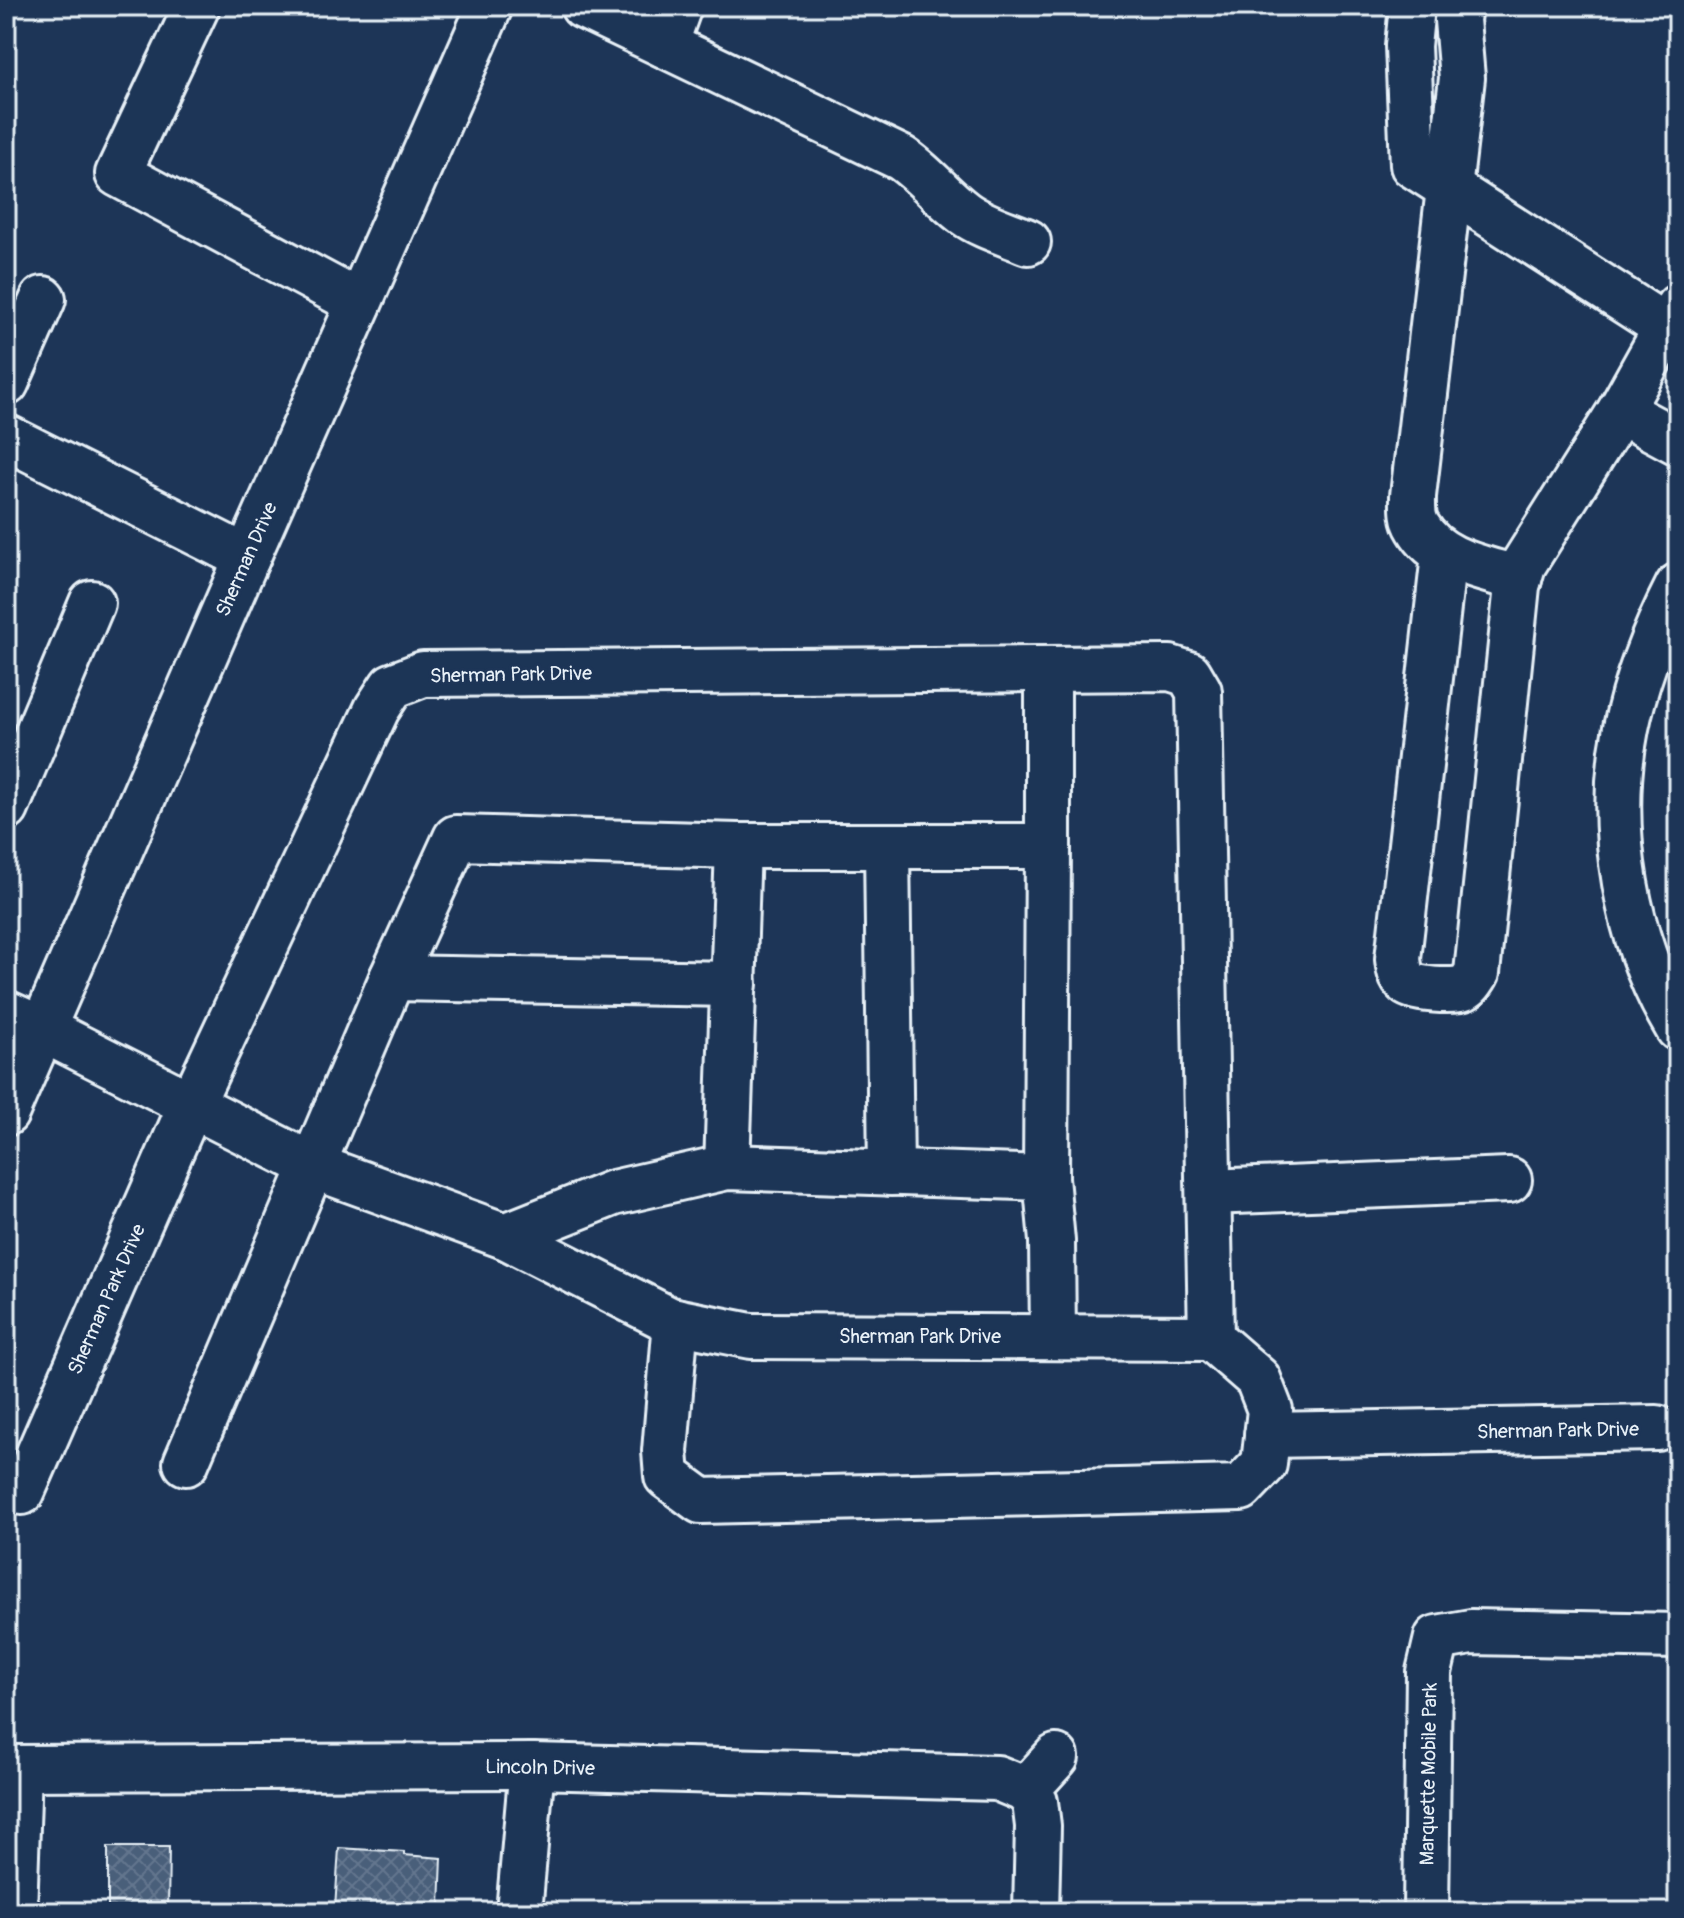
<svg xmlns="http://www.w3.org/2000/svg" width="1684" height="1918" viewBox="0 0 1684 1918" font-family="Pangolin,sans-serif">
<defs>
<pattern id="building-cross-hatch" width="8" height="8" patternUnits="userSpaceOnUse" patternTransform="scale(2)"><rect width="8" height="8" fill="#495e7a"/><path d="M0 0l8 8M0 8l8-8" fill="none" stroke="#63768e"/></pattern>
</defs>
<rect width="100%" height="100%" fill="#1d3557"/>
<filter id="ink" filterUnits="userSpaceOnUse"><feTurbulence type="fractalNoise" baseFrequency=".0125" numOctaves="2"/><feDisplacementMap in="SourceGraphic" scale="16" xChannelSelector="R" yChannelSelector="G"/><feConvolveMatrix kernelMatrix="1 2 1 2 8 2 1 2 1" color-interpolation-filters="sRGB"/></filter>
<g filter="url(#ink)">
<g fill="url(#building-cross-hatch)" stroke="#e8f1f8" stroke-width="2">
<polygon points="108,1847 169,1847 168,1912 108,1912"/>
<polygon points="339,1848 404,1852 404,1855 442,1858 440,1906 401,1903 400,1912 335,1909"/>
</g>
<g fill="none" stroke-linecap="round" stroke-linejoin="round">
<defs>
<g id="minor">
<polyline points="197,6 118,174 359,303"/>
<path d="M 583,6 L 901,158 C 925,174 941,196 964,213 C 983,227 1007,233 1028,242"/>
<polyline points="1412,6 1408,46 1413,165 1678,335"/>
<path d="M 1459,6 L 1457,20 L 1462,78 L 1413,496 C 1413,506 1412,518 1418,527 C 1438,562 1484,568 1519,579"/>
<polyline points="665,45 679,6"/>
<polyline points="6,383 43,299"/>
<polyline points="1620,411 1678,442"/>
<polyline points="6,437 247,558"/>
<path d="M 1444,555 L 1398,959 C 1399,967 1400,977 1407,983 C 1413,990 1455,992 1464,988 C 1470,985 1473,979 1477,973 L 1517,586 L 1523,565 L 1620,411 L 1678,307"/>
<polyline points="6,808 92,603"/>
<polyline points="887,846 891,1173"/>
<polyline points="1048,846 1048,669"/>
<polyline points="392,978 734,984"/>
<polyline points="6,1013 44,1030 313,1166 505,1236 670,1320 751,1336 1211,1338 1199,691 1189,674 1170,668 423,674 392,686 377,709 191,1105 22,1492"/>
<polyline points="6,1113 247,558 490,6"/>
<polyline points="727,1167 738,846"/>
<polyline points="1046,1178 1052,1241 1053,1337"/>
<polyline points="1209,1192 1509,1180"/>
<polyline points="676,1321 665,1451 667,1476 701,1501 1241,1488 1264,1464 1270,1410 1258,1379 1211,1338"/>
<polyline points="1267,1435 1657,1428"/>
<polyline points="186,1463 392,978 456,838 738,846 1048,846 1046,1178 727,1167 613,1193 505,1236"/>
<polyline points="6,1768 532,1766 997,1778 1026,1790"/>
<polyline points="1026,1790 1035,1802 1038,1826 1036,1912"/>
<polyline points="1026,1790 1056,1757"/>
<polyline points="14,1912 19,1769"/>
<polyline points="519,1912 532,1766"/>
<polyline points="1426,1912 1429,1672 1437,1638 1471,1632 1678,1636"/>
</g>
<path id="highway" d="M 1678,586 C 1655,631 1636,678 1626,728 C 1606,827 1626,942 1678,1028"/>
</defs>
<use href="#minor" stroke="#e8f1f8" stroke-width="50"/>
<use href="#highway" stroke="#e8f1f8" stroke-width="50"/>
<use href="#minor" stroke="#1d3557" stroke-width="44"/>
<use href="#highway" stroke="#1d3557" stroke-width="44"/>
</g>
</g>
<g text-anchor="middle" stroke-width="6" stroke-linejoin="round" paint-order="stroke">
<g font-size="20" fill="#e8f1f8" stroke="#1d3557">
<text transform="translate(246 559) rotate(-66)" y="7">Sherman Drive</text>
<text transform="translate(511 674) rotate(-1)" y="7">Sherman Park Drive</text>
<text transform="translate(106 1299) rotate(-66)" y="7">Sherman Park Drive</text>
<text x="920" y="1343">Sherman Park Drive</text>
<text transform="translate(1558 1430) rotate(-1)" y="7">Sherman Park Drive</text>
<text transform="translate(540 1767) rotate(1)" y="7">Lincoln Drive</text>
<text transform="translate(1428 1774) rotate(-89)" y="7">Marquette Mobile Park</text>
</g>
</g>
<rect width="1684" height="1918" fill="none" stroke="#1d3557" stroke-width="32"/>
<rect x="16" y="16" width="1652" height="1886" fill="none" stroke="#e8f1f8" stroke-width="3" filter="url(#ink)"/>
</svg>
